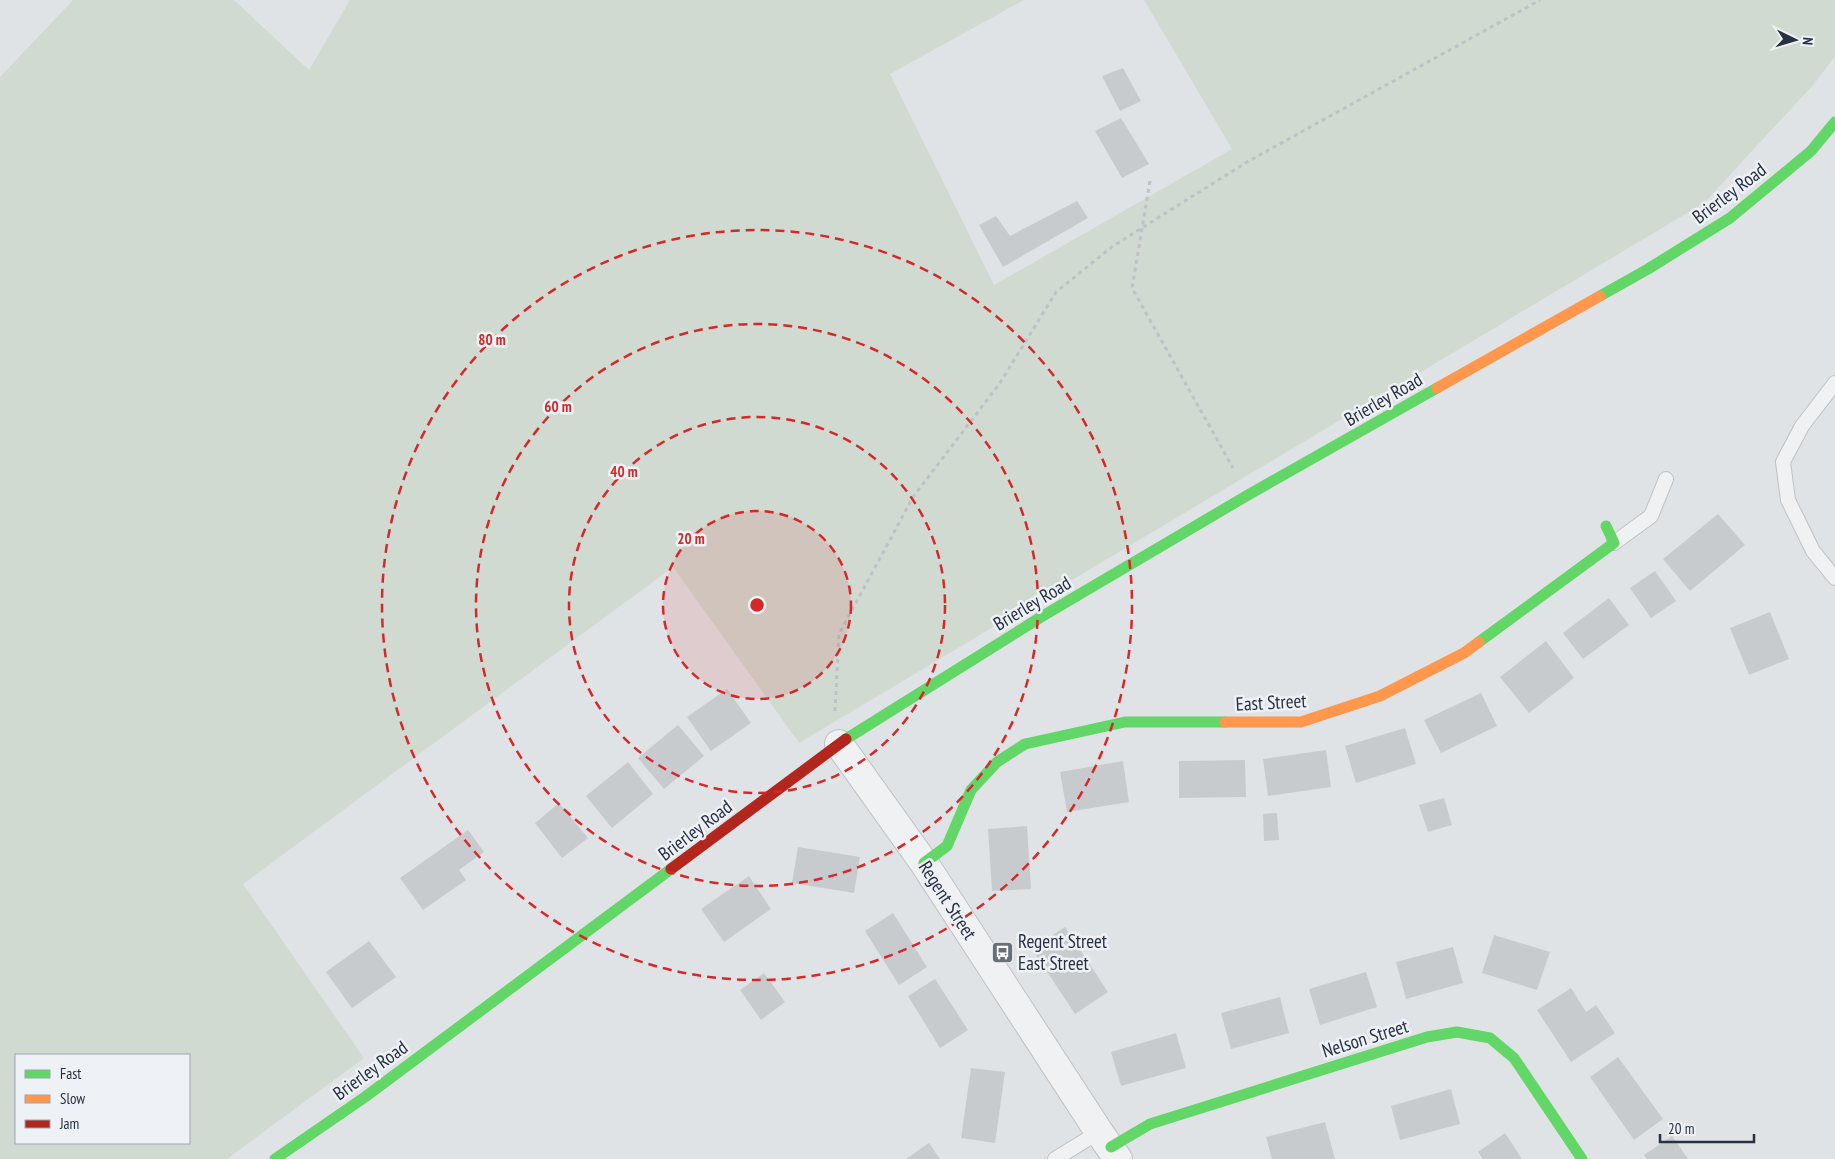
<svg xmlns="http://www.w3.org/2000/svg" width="1835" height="1159" viewBox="0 0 1835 1159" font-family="'PT Sans Narrow',sans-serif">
<rect width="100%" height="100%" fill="#e0e3e6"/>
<path fill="#d1dad1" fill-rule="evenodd" d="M 73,0 L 234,0 L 309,70 L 350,0 L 1024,0 L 890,74 L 994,285 L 1232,149 L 1144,0 L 1835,0 L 1835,56 L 1815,83 L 1704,203 L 799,743 L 673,567 L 243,884 L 364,1058 L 227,1159 L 0,1159 L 0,77 ZM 189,1055 L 189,1143 L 16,1143 L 16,1055 Z"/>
<g fill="#c8cbce">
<polygon points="1123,68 1141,101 1120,111 1102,76"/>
<polygon points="1121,118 1149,164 1122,178 1095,131"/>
<polygon points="1077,201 1088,218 1003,267 979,225 996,216 1010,236"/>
<polygon points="1718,514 1745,545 1690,591 1663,559"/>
<polygon points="1655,571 1676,601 1651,618 1630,588"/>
<polygon points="1609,598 1629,625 1583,659 1563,633"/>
<polygon points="1770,612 1789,659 1749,675 1730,628"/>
<polygon points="1546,641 1574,678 1529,713 1500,677"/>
<polygon points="727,689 751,723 711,751 687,717"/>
<polygon points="1481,693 1497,726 1441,753 1424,720"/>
<polygon points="678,725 704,756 664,789 638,758"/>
<polygon points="1405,728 1416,764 1356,783 1345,746"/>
<polygon points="1326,750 1331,787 1268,796 1263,759"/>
<polygon points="1245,760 1246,797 1179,798 1179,761"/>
<polygon points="1123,761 1129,802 1067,812 1060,772"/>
<polygon points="628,762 653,794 612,828 586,796"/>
<polygon points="1444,798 1452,825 1428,832 1419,805"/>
<polygon points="559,803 588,838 562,858 535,823"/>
<polygon points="1277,813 1279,840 1264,841 1263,814"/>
<polygon points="1027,826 1031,889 992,891 988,829"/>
<polygon points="468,830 484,852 459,870 466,880 423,910 400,878"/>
<polygon points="798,847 860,857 854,893 792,883"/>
<polygon points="749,876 771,909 724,942 701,909"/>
<polygon points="893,913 927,967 899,985 865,931"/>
<polygon points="1065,927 1108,992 1075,1014 1032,949"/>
<polygon points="1494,935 1550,952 1537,990 1482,973"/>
<polygon points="369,941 396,977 352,1008 326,972"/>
<polygon points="1453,947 1463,983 1406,999 1396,962"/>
<polygon points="1366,972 1377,1007 1320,1025 1309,989"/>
<polygon points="764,973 785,1002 761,1020 740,990"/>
<polygon points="935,979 968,1030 940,1048 908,996"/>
<polygon points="1571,988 1586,1012 1596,1005 1615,1033 1571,1062 1537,1010"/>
<polygon points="1280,997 1289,1033 1231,1049 1221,1013"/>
<polygon points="1176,1033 1186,1068 1121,1086 1111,1052"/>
<polygon points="1618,1057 1663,1119 1634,1140 1590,1077"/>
<polygon points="971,1068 1005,1072 995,1143 961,1138"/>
<polygon points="1451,1089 1460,1124 1400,1140 1391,1106"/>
<polygon points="1325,1122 1335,1159 1272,1159 1266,1137"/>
<polygon points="1505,1133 1522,1159 1483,1159 1478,1152"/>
<polygon points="1672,1136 1688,1159 1647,1159 1644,1155"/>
<polygon points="929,1143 940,1159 906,1159"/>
</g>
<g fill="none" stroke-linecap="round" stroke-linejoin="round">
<defs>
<g id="lane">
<polyline points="1835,383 1802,426 1783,462 1788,500 1813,551 1835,578"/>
<polyline points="1614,543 1651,516 1666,479"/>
<polyline points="1055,1159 1099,1132"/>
</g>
<polyline id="street" points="839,744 924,863 1099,1132 1118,1159"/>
</defs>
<use href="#lane" stroke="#bec1c4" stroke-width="16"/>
<use href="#street" stroke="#bec1c4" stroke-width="30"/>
<g stroke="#bfc1c6" stroke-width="3" stroke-dasharray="4 4" stroke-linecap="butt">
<polyline points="1150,181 1132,288 1233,468"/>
<polyline points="835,711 839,634 913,497 1000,383 1056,292 1113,246 1247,162 1540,0"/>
</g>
<use href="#lane" stroke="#f0f1f2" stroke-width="14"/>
<use href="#street" stroke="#f0f1f2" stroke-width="28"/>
<g stroke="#63d668" stroke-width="11">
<polyline points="1600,296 1648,269 1730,218 1811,151 1835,122"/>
<polyline points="1479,642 1614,543 1606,526"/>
<polyline points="846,739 1041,617 1248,495 1437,388"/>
<polyline points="924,863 947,846 971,790 997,762 1025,744 1125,722 1225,722"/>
<polyline points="1111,1147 1150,1124 1427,1037 1457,1032 1490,1038 1514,1058 1582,1159"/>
<polyline points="275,1159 365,1097 671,869"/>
</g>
<g stroke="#ff974d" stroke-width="11">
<polyline points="1437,388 1600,296"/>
<polyline points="1225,722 1301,722 1380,696 1464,653 1479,642"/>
</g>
<polyline stroke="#b3261e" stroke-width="11" points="671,869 846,739"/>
</g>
<circle cx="757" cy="605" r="94" fill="#d62828" fill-opacity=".12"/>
<g fill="none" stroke="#d62828" stroke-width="2.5" stroke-dasharray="9 6">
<circle cx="757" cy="605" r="94"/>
<circle cx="757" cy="605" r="188"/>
<circle cx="757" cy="605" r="281"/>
<circle cx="757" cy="605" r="375"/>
</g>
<defs>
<symbol id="bus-square" viewBox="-11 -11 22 22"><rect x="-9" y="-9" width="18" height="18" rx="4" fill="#686f7a" stroke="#eef1f6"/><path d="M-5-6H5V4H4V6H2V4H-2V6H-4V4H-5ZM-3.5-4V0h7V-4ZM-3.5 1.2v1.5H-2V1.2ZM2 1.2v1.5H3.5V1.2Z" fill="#fff"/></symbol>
</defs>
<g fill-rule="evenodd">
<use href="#bus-square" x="990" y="940" width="25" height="25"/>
</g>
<g text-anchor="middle" stroke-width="5" stroke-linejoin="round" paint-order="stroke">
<g font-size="19" fill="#273140" stroke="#eef1f6">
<text transform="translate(1729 193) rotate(-37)" y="7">Brierley Road</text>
<text transform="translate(1383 399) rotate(-30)" y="7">Brierley Road</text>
<text transform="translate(1032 603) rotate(-31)" y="7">Brierley Road</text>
<text transform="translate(1271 702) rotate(-3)" y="7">East Street</text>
<text transform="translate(695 830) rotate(-37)" y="7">Brierley Road</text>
<text transform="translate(948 900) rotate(57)" y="7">Regent Street</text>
<text transform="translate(1365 1038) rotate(-17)" y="7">Nelson Street</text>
<text transform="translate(370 1070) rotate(-36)" y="7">Brierley Road</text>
</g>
<g font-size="19" fill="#273140" stroke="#eef1f6" text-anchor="start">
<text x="1018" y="948">Regent Street<tspan x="1018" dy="22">East Street</tspan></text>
</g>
</g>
<circle cx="757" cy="605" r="8" fill="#d62828" stroke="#eef1f6" stroke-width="2.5"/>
<g font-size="15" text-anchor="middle" font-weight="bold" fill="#d62828" stroke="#eef1f6" stroke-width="5" stroke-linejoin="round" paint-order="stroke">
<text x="492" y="345">80 m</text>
<text x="558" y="412">60 m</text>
<text x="624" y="477">40 m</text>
<text x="691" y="544">20 m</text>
</g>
<rect x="15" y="1054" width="175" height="90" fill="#eef1f6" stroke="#9ea4ad"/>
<rect x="25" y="1070" width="25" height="8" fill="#63d668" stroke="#9ea4ad"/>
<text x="60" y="1079" font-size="15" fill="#273140">Fast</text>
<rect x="25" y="1095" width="25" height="8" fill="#ff974d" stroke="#9ea4ad"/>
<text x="60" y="1104" font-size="15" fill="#273140">Slow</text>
<rect x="25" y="1120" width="25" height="8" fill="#b3261e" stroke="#9ea4ad"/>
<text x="60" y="1129" font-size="15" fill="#273140">Jam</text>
<g transform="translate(1795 40) rotate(95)" stroke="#eef1f6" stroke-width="4" paint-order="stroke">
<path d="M0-4L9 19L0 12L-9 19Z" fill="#273140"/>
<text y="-8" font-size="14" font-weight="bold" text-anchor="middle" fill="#273140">N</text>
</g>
<path d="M1660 1134v8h94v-8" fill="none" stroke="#273140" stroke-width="2.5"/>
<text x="1668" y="1134" font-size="15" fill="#273140" stroke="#eef1f6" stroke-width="4" paint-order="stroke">20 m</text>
</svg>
